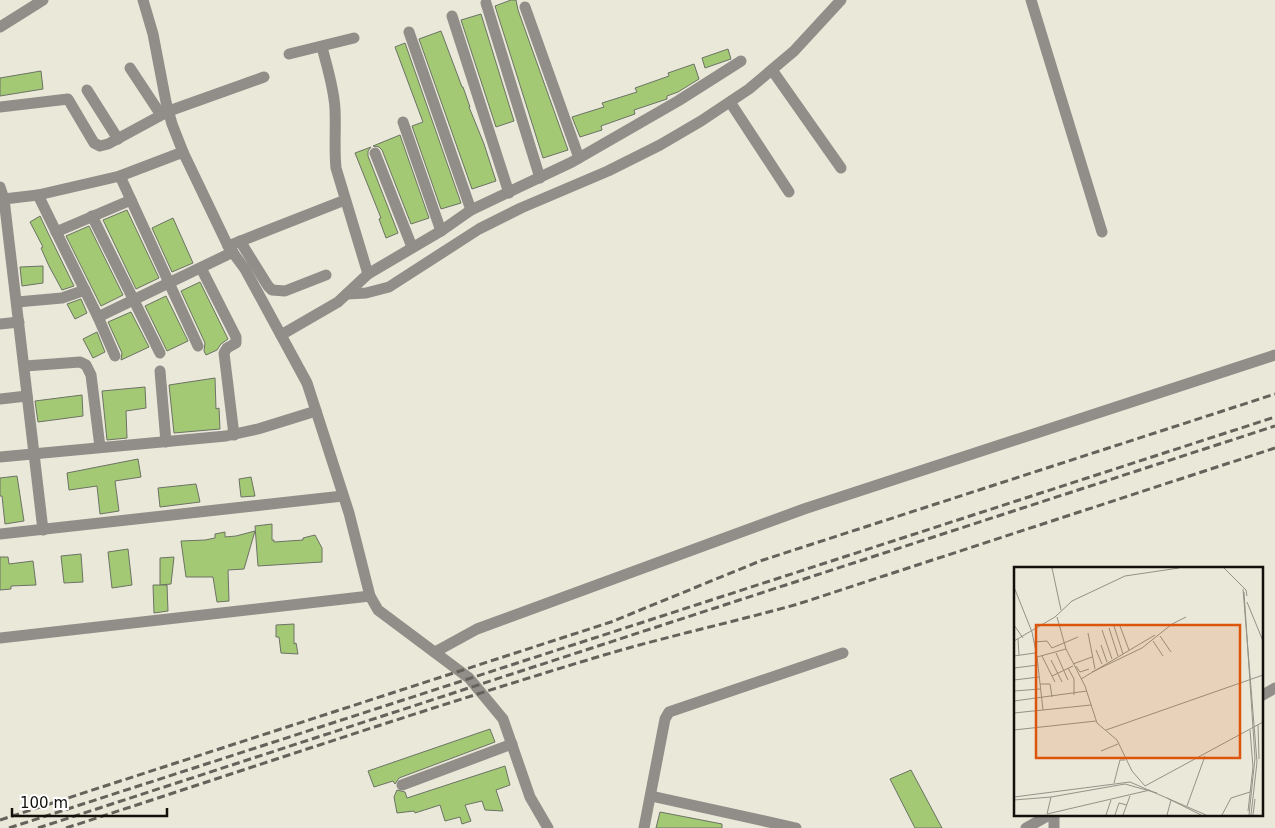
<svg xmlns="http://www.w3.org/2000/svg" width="1275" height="828" viewBox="0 0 1275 828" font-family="'DejaVu Sans',sans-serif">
<rect width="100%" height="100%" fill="#eae8d9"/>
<g fill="#a3c974" stroke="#6c7265">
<polygon points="511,0 516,0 518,10 568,150 543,158 495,6"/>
<polygon points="481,14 514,121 496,127 461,20"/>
<polygon points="441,31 462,87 463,87 470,107 469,107 484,144 496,181 472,189 419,39"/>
<polygon points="405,43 461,203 441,209 412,126 423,122 395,47"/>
<polygon points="728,49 731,59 705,68 702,58"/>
<polygon points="694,64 699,79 678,92 667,96 667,99 634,110 635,114 601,126 602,130 580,137 572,117 604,107 602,103 637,92 635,88 669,76 668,73"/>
<polygon points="41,71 43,89 0,96 0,78"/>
<polygon points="400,135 429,218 411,224 382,150 379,147 373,146"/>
<polygon points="371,147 368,151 368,156 398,233 386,238 379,219 381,218 355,153"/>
<polygon points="127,210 159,278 136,289 103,220"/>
<polygon points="40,216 49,235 74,286 62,290 49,266 41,248 43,247 30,222"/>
<polygon points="173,218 193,263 172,272 152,228"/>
<polygon points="89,226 123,295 101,306 66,236"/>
<polygon points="43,266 43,283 22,286 20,267"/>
<polygon points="200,282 228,339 221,344 217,350 206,355 204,351 205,343 181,291"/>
<polygon points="166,296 188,341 167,351 145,306"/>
<polygon points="81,299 87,313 75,319 67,304"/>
<polygon points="131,312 149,347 121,360 122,353 108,322"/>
<polygon points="97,332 105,352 93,358 83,339"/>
<polygon points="215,378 216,409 219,408 220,429 174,433 169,385"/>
<polygon points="145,387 146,408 126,411 127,438 107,440 102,391"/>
<polygon points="82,395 83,416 38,422 35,401"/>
<polygon points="138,459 141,477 115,481 119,511 100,514 97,486 69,490 67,473"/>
<polygon points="17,476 24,521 5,524 2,496 0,496 0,478"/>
<polygon points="251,477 255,496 241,497 239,479"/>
<polygon points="196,484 200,502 160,507 158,488"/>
<polygon points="272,524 272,540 274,540 274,542 303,540 303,538 315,535 322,548 322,562 258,566 255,526"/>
<polygon points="255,531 244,569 228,570 229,601 217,602 213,577 186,577 181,541 205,540 215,538 215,534 225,532 225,537 236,536"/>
<polygon points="128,549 132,585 112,588 108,552"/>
<polygon points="81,554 83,582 64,583 61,556"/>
<polygon points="0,557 8,557 9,564 33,561 36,585 11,586 11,589 0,590"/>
<polygon points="174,557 171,584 160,585 160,558"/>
<polygon points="153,585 167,585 168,611 154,613"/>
<polygon points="294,624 294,644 296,643 298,654 281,653 279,637 276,637 276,625"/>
<polygon points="490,729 495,742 399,778 395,784 393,781 374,787 368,771"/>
<polygon points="505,766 510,785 496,790 503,811 485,810 482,801 465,805 471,821 462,824 460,817 445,821 440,805 415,813 414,811 397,813 394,797 397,790 405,792 407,798"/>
<polygon points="911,770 942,828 915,828 890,779"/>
<polygon points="660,812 722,824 722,828 656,828"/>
</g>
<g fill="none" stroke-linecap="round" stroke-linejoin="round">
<g stroke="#918d88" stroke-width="11">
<polyline points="143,0 153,34 166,102 172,124 183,152"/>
<polyline points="1031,0 1102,232"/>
<polyline points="486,3 540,178"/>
<polyline points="525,7 579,158"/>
<polyline points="452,16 509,193"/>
<polyline points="0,27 43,0"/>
<polyline points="409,32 471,210"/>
<path d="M 322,47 C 327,67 334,88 335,109 C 336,129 334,148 336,168 L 368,274"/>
<polyline points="289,54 354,38"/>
<polyline points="130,68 161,115"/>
<polyline points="772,70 841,168"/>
<polyline points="87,90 118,139"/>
<polyline points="730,102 789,192"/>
<polyline points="0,107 68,99 94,143 100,146 108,144 169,111 264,77"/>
<polyline points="403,122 441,231"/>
<polyline points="375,153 412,247"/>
<polyline points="120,176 198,346"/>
<polyline points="0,187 4,199 38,195 120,176 183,152 228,246 245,269 307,383 349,513 370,596 378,610 469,678 503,719 530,797 548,828"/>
<polyline points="38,195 98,317 115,356"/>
<polyline points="4,199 43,530"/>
<polyline points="92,216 160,353"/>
<polyline points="56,232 131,200"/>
<polyline points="240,241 268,286 272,290 285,291 326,275"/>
<polyline points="228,246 345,200"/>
<polyline points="201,268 236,337 236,343 227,348 224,353 234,435"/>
<polyline points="347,294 366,293 389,287 479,229 521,208 608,171 660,145 701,121 749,89 794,51 841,0"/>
<polyline points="17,302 62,298 85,290"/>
<polyline points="98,317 233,252"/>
<polyline points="0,324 19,322"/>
<polyline points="281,335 338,302 368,274 441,231 471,210 572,162 678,101 741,61"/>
<polyline points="25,366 80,362 86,365 91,375 100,447"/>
<polyline points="160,371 166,442"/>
<polyline points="0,399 27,396"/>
<polyline points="0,457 226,436 258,429 316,411"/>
<polyline points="0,534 343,496"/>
<polyline points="0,638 370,596"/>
<polyline points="435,652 477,629 804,509 1275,355"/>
<polyline points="1261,696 1275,688"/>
<polyline points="402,785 512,744"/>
<polyline points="651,796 796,828"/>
<polyline points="1054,814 1054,828"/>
<polyline points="644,828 665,719 669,712 843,653"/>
<polyline points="1026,828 1051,814"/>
</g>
<g stroke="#64625a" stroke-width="3" stroke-dasharray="8 4" stroke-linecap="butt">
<polyline points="0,820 611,622 760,561 1275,394"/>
<polyline points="9,828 1275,417"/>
<polyline points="38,828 1275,426"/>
<path d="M 66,828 C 245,770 424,709 604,655 C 668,636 734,622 798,604 L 1275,448"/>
</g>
</g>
<g transform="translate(1014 567)">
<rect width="249" height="249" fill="#eae8d9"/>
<path fill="none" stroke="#939287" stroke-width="1" d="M 38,1 L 47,43M 210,1 L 232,23 L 233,29M 0,20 L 18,65 L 23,90 L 52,82 L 71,119 L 83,156 L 103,173 L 118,204 L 131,219 L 249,155M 229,22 L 243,195 L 237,248M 230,25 L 241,191 L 235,248M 233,35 L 249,74M 43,50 L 52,82M 0,58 L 9,71M 100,59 L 109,87M 106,59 L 115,83M 95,61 L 104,89M 88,63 L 98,92M 74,66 L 81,102M 146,69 L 157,85M 4,72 L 5,88M 0,74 L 41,50 L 58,34 L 111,9 L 165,1M 139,74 L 149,89M 20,75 L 33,74 L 38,81 L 64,70M 87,78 L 93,95M 82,83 L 88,97M 42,86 L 54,113M 0,89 L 21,86M 28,89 L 41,115M 23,90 L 29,143M 37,93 L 48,115M 59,97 L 78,90M 62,99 L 66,105 L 75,102M 0,101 L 24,98M 54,101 L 60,112 L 60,128M 78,105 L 128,81 L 158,57 L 172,50M 38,109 L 59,99M 67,112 L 141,68M 0,113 L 25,110M 26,117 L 36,117 L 38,130M 0,124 L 26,122M 0,134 L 73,124M 0,146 L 77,138M 244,158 L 245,192M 0,163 L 82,154M 92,163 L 249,108M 87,184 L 104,177M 100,216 L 106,193 L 111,193M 0,230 L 116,215 L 192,248M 153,231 L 187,248M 0,233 L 37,230 L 111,217 L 143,226M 173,239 L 191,189M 234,244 L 239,200 L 236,163M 33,247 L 136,223M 33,247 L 37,230M 92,248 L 97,233M 101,248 L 105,236 L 113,238M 109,248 L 116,229M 153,248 L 157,233M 208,248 L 217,231 L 236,225M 239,248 L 241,232"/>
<path fill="#dd550c" fill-opacity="0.15" stroke="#dd550c" stroke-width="2.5" d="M 22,58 L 226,58 L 226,191 L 22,191 Z"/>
<rect width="249" height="249" fill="none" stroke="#11100b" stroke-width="2.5"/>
</g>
<path d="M12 808v8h155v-8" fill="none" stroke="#11100b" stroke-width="2.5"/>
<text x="20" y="808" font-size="15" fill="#11100b" stroke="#ffffff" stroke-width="4" paint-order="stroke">100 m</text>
</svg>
